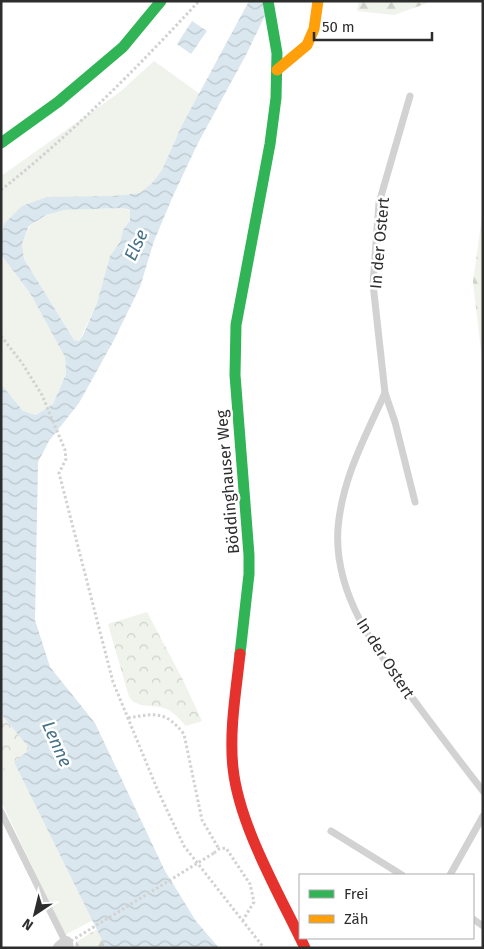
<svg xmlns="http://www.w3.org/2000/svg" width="484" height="949" viewBox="0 0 484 949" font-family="'Fira Sans',sans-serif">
<defs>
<pattern id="forest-firs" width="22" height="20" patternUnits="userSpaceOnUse" patternTransform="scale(1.25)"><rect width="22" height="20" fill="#f0f3ec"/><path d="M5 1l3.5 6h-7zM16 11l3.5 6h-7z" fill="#ced1cb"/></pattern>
<pattern id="park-crowns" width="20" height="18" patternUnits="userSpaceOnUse" patternTransform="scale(1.25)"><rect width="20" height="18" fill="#f0f3ec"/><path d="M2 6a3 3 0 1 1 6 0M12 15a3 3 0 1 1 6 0" fill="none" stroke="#ced1cb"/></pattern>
<pattern id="water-waves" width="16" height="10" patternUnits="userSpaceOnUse" patternTransform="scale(1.25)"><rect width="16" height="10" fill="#dae7ee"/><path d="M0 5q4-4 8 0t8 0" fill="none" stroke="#bbc6cc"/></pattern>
</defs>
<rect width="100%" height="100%" fill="#fff"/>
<g fill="#f0f3ec">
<polygon points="154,61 200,94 181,127 162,170 152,183 140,193 113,196 4,224 1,237 1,176 120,92"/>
<polygon points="123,208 130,211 130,219 123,230 120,242 110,256 97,303 79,341 74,340 24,259 22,244 30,226 46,215 65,210"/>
<polygon points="1,242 2,256 30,293 65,357 66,374 53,404 36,415 23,411 1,384"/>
<polygon points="14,762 93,920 65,935 1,801 1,772"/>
</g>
<g fill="url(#forest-firs)">
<polygon points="359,1 433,1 394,15 357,11"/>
<polygon points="483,210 483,368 473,282"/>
<polygon points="97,929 106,948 75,948 76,942"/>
</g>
<g fill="url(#park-crowns)">
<path d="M 147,612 L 183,680 L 202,721 L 186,726 C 179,719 173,710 163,708 C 149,704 139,709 129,697 L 108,624 Z"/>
<polygon points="1,714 30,749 1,772"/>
</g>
<g fill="url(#water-waves)" fill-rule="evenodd">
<path d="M 249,1 L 272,1 L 247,53 L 197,145 L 173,196 L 154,241 L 140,287 L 114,340 L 79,403 L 49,441 L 38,462 L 35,620 L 50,667 L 95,723 L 165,871 L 196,921 L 219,948 L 106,948 L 14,762 L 30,749 L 1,714 L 1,384 L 23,411 L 36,415 L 53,404 L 66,374 L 65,357 L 30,293 L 2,256 L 1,237 L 4,224 L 22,206 L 47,197 L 113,196 L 140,193 L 152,183 L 162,170 L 181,127 ZM 123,208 L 130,210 L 130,220 L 123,230 L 120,242 L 110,256 L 97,303 L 83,335 L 79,341 L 74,340 L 24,259 L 22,244 L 29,226 L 46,215 L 65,210 Z"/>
<polygon points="192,21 207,31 191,54 177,44"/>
</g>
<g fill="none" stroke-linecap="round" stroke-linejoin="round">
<g stroke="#d2d2d2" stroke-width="3" stroke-dasharray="2.5 2.5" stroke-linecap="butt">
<path d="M 1,190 C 73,133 137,68 199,1"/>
<polyline points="1,336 22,363 42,395 65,450 66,459 59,473 113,682 158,791 184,846 264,948"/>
<path d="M 128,718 C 157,713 165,711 184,734 L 202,820 L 219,849"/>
<polyline points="214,853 219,849 226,848 250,884 254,902 243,920"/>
</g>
<g stroke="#d2d2d2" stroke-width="7">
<polyline points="410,96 379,203 373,284 385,393 395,422 415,502"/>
<path d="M 385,393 C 365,437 342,479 338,528 C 333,597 380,655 419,707 C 440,735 461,763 483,791"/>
<polyline points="1,812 66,943"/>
<polyline points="331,831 402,875"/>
<polyline points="450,875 483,816"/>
<polyline points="473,919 483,926"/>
</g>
<polyline stroke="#d2d2d2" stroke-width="14" points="60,948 66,943 67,948"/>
<g stroke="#30b455" stroke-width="11">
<polyline points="1,143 58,102 123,47 161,1"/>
<polyline points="240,654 249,574 249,555 235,375 236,325 270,144 276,98 277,53 268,1"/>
</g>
<polyline stroke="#ff9f0a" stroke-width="11" points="277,70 307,45 314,29 318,1"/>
<path stroke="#e5322d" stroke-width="11" d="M 240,654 C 236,692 229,731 233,768 C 239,826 280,895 305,948"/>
<polyline stroke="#d2d2d2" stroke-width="3" stroke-dasharray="2.5 2.5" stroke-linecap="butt" points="71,941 214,853"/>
</g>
<g text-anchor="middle" stroke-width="5" stroke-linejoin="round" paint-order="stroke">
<g font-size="16" fill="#2d2d2d" stroke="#fff">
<text transform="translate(379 243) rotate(-85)" y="6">In der Ostert</text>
<text transform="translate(227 482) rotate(-95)" y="6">Böddinghauser Weg</text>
<text transform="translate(386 658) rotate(57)" y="6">In der Ostert</text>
</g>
<g font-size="18" font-style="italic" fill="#447085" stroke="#fff">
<text transform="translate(136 245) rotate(-65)" y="6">Else</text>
<text transform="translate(57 744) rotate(66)" y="6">Lenne</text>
</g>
</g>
<rect width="484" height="949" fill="none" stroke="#2d2d2d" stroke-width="5"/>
<rect x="299" y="874" width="175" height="65" fill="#ffffff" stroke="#ababab"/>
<rect x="309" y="890" width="25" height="8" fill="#30b455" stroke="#ababab"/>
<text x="344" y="899" font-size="15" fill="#2d2d2d">Frei</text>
<rect x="309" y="915" width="25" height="8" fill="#ff9f0a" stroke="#ababab"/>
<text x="344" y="924" font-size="15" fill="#2d2d2d">Zäh</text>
<g transform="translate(35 914) rotate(215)" stroke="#ffffff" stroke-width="4" paint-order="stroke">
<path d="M0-4L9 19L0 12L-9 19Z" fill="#2d2d2d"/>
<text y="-8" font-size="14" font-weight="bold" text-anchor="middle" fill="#2d2d2d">N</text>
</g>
<path d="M314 32v8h118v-8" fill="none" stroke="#2d2d2d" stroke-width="2.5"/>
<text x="322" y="32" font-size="15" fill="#2d2d2d" stroke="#ffffff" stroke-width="4" paint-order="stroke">50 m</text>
</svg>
